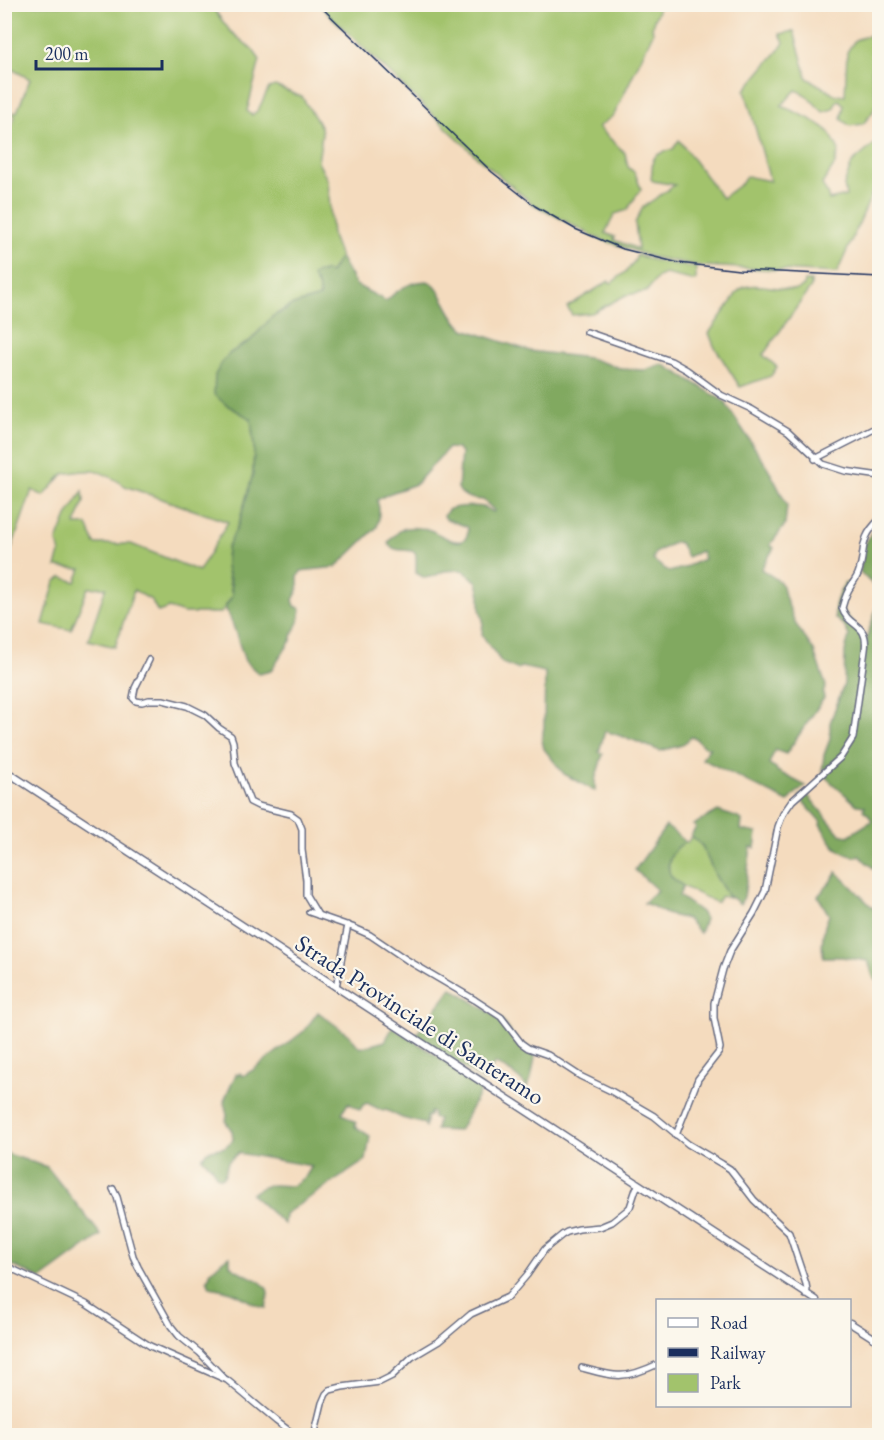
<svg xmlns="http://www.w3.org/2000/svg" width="884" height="1440" viewBox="0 0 884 1440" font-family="'EB Garamond',serif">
<rect width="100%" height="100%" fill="#fbf7ec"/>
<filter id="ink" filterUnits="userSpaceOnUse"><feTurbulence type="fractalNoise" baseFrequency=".0167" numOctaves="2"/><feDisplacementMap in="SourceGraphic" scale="12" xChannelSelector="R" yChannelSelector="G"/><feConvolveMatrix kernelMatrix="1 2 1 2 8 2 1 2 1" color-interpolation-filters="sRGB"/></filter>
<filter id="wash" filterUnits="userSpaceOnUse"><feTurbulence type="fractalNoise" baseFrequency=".008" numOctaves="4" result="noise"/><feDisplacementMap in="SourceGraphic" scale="24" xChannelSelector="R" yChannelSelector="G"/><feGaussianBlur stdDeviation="1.35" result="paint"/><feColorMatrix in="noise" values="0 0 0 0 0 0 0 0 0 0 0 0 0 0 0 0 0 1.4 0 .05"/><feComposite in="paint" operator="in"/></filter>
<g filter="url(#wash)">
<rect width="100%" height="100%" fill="#f4dbbe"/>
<g fill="#a2c36c" stroke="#5e7965" stroke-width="1.5">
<path d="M 5,5 L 212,5 L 212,7 L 230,31 L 253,50 L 260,60 L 247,111 L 252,115 L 258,110 L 269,88 L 275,86 L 302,97 L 321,127 L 322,134 L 318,162 L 328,181 L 332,236 L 340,257 L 330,273 L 317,272 L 313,276 L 318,286 L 320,297 L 290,306 L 273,316 L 250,341 L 230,353 L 251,419 L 254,447 L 253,474 L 239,523 L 226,555 L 226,567 L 232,596 L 221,613 L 184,613 L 169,608 L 158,612 L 151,600 L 134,590 L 115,647 L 88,640 L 106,587 L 88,588 L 71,630 L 43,624 L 55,582 L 62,577 L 76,582 L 81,569 L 56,567 L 60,553 L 57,541 L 67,516 L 83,491 L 84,502 L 75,525 L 87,525 L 95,544 L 131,544 L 199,571 L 228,522 L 125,486 C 99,468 93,469 63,474 L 44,496 L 32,490 L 5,567 L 5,143 L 15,117 L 12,113 L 17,112 L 30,79 L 8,67 L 5,70 Z"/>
<path d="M 319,5 L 659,5 C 658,18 650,19 653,33 L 614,115 L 598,127 L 625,153 L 628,167 L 635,173 L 641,189 L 627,210 L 615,214 L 605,233 L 615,237 L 614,240 L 638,249 L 635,223 L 643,207 L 675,185 L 653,181 L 651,179 C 654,155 650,156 673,149 L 679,140 L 722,198 L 742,183 L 746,176 L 770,181 L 745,90 L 782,46 L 784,42 L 780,34 L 794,31 L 807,78 L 836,95 L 845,96 L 847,52 L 855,40 L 879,32 L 879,56 L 874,50 C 870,66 872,86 878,101 L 872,113 L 863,124 L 850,126 L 841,119 L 844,105 L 839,100 L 837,101 L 833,109 L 823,112 L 806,95 L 796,90 L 781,106 C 796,112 813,119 826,129 C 831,134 836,144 839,150 L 834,166 L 822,184 L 827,193 L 829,200 L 846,196 L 844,185 L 852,163 L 879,140 L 879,178 L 837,273 L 702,266 L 652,257 L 597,238 L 533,204 L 477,157 Z"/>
<path d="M 637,255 L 652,260 L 696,268 L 696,279 L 695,281 L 665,274 L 658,277 L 646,292 L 626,295 L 592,313 L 572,315 L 567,307 L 609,281 L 611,283 C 622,275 633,268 637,255 Z"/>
<path d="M 805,281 L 811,281 L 811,287 L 763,355 L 777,367 L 771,376 L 740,387 L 714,346 L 709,333 L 734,298 C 741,275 779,291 795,290 C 799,290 800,288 804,286 Z"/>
<path d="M 691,836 L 702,846 L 716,877 L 729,898 L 721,896 L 717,902 L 715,902 C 704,896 676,886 670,875 C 667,869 669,862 671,856 C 674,849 680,843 688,842 Z"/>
</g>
<g fill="#81a960" stroke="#4e6c5f" stroke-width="1.5" fill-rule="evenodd">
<path d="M 340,257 L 356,285 L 386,301 C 395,292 405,284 418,282 C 421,282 424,281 427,281 C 442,285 449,319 464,329 L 530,351 L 589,358 L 623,369 L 645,370 L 662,364 C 685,376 705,390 727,403 L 726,404 L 768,468 L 787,505 L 785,525 L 770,545 L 774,548 L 761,569 L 779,581 L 783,586 L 785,596 L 795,623 L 814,651 L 826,686 L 823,693 L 824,698 L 786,754 L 775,750 L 769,764 L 776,768 L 777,771 L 806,786 L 796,793 L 788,802 L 702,759 L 710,747 L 704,747 L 695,738 L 691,737 L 682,745 L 660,751 L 633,740 L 605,731 L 599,752 L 603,754 L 595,780 L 595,791 L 564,774 L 544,749 L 542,740 L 544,726 L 545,672 L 521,667 L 517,669 L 502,663 L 482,635 L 483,620 L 480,609 L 480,595 L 477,582 L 470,576 L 462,570 L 444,571 L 434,576 L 425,578 L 416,573 C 416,567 417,557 415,552 C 406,549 392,552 388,543 C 392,538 399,529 406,528 C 413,527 424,528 430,530 C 442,535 468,554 468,528 L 465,526 L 446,519 L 444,516 C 445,514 447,510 450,509 C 454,506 479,506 484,507 C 485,507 492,511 493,512 L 495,511 L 483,500 L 474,499 L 467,497 L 461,493 L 458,488 L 461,453 L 457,449 L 448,448 L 416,484 L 388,494 L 377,500 C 380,509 380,518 377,527 L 336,567 L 301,571 L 298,577 L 298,590 L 293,600 L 295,606 L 301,609 L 299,622 L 292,636 L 292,639 L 271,671 L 259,674 L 245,661 L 233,625 L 225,607 L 232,596 L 231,584 L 226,567 L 227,548 L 239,523 L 253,474 L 254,447 L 251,419 L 225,404 L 214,394 L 215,375 L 223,361 L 230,353 L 250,341 L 273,316 L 286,310 L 290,306 L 320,297 L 318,286 L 312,276 L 317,272 L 322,273 L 326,271 L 330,273 C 335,267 335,262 340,257 ZM 675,542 L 680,543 L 687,557 L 701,551 L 704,559 L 683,568 L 669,572 L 653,560 L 655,553 Z"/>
<polygon points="879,520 879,591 860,572 865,544"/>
<path d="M 845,583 L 851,583 L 841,608 L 864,638 L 851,739 L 843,753 L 822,771 L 824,755 L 830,739 L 830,723 L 844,684 L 845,651 L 849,636 L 844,626 L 835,618 C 833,604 838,595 845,583 Z"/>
<path d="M 879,600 L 879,873 L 858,855 L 856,857 C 834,852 831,842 820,824 L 821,822 L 799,797 L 805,792 L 840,834 L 848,836 L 872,821 L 868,814 L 863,810 L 865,806 L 857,805 L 823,775 L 853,739 L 867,637 Z"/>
<path d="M 718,811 C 725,814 736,816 742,820 L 741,830 L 757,833 L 755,848 L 751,847 L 744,897 L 740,904 L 731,897 L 729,898 L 716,877 L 702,846 L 691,836 L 696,827 L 693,825 Z"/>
<path d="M 666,826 L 686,842 C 675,847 663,862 671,876 C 673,879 679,883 683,886 L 679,896 L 701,912 L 705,919 L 700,933 L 687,919 L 666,914 L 654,907 L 644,903 L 657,890 L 635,870 Z"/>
<path d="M 837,872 L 872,907 L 879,911 L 879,981 L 874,979 L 868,961 L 842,957 L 823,957 C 821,943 823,928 829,915 L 818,896 L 828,885 Z"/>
<path d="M 452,988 L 502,1020 L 518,1042 L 536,1051 L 532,1074 L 527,1088 C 519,1076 507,1070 495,1063 L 484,1081 L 415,1036 Z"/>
<path d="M 318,1012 L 350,1036 L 360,1048 L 385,1041 L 393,1027 L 483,1086 L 459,1131 L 436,1130 L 438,1119 L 433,1118 L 433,1113 L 430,1112 L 430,1116 L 427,1116 L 425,1128 L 425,1124 L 402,1118 L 386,1110 L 383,1111 L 367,1103 L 363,1105 L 360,1110 L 348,1103 L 342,1113 L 356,1123 L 354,1126 L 370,1136 L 366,1160 L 285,1214 L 284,1224 L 251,1194 C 269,1182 272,1185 292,1186 L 306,1176 L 312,1166 L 238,1153 L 228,1162 L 224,1176 L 221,1178 L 216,1176 L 213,1168 L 202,1158 L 207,1151 L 225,1147 L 233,1140 L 232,1131 L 226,1122 L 227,1115 L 224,1101 L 236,1074 L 238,1075 L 240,1073 L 243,1076 L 253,1070 L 304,1031 Z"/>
<polygon points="5,1153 47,1167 101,1235 41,1279 5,1262"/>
<path d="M 230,1256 L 230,1265 C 238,1274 268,1280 268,1293 C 268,1298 267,1303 266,1308 C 254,1307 245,1297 234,1293 C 227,1290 218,1289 210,1287 L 207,1279 L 210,1275 L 210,1272 L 223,1260 Z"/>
</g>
</g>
<g filter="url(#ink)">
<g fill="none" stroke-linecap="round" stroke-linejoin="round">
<defs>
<g id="minor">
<polyline points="587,332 671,361 687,370 721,395 751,409 788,431 823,464 845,471 880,476"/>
<polyline points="815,459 880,426"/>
<polyline points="149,660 135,688 133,698 136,701 142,702 149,700 163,700 187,706 205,715 219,728 231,736 233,742 235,763 250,802 258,806 291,814 298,819 302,829 302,850 306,880 306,895 318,915"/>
<polyline points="309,912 352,927 370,935 407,960 475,1000 501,1017 521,1043 528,1048 548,1055 580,1076 611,1091 654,1116 688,1144 722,1164 730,1169 754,1200 789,1233 806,1284 807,1290 806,1295"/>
<polyline points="336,987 348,925"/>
<path d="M 676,1135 L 698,1079 L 719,1052 L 720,1048 L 714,1018 L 714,1003 L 723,969 L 730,951 L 754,913 L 765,891 L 778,827 L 783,814 L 792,801 L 841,757 L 853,738 L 865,650 C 869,622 848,628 842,608 C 844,601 846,593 851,586 C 853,582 856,579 858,574 C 867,550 857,541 880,519"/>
<polyline points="113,1189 117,1197 133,1256 138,1267 171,1326 179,1336 200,1353 224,1378"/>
<polyline points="4,1265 86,1304 150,1346 227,1380 276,1421 296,1436"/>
<path d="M 582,1368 C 616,1377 624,1380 658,1364"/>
<polyline points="314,1436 322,1403 326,1394 330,1390 342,1387 380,1382 392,1376 412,1357 439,1341 471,1314 508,1297 527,1275 545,1249 562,1235 567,1232 579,1229 600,1227 612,1222 627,1210 630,1207 636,1189 639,1185"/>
</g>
<g id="major">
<polyline points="4,770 816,1300"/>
<polyline points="850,1323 880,1342"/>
</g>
</defs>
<use href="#minor" stroke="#676b80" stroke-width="8"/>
<use href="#major" stroke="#676b80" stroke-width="9"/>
<use href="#minor" stroke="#fff" stroke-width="5"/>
<use href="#major" stroke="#fff" stroke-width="6"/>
<polyline stroke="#1b2f5e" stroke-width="1.5" points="318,4 492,172 535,206 575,229 623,249 679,263 739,270 880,277"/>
</g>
</g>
<g text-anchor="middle" stroke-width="4.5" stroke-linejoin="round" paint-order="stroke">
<g font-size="24" fill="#1b2f5e" stroke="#fbf7ec">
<text transform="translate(420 1020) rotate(33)" y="8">Strada Provinciale di Santeramo</text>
</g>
</g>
<rect width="884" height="1440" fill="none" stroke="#fbf7ec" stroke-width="24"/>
<rect x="656" y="1299" width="195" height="108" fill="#fbf7ec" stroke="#a1a7b3" stroke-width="1.5"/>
<rect x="668" y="1318" width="30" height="9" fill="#ffffff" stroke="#a1a7b3" stroke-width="1.5"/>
<text x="710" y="1329" font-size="18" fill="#1b2f5e">Road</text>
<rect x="668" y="1348" width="30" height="9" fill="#1b2f5e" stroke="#a1a7b3" stroke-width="1.5"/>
<text x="710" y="1359" font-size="18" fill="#1b2f5e">Railway</text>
<rect x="668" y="1374" width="30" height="18" fill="#a2c36c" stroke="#a1a7b3" stroke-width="1.5"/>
<text x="710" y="1389" font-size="18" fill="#1b2f5e">Park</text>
<path d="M36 60v9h126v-9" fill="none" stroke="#1b2f5e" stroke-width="3"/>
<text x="45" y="60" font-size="18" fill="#1b2f5e" stroke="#fbf7ec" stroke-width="4.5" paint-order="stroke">200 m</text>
</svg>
